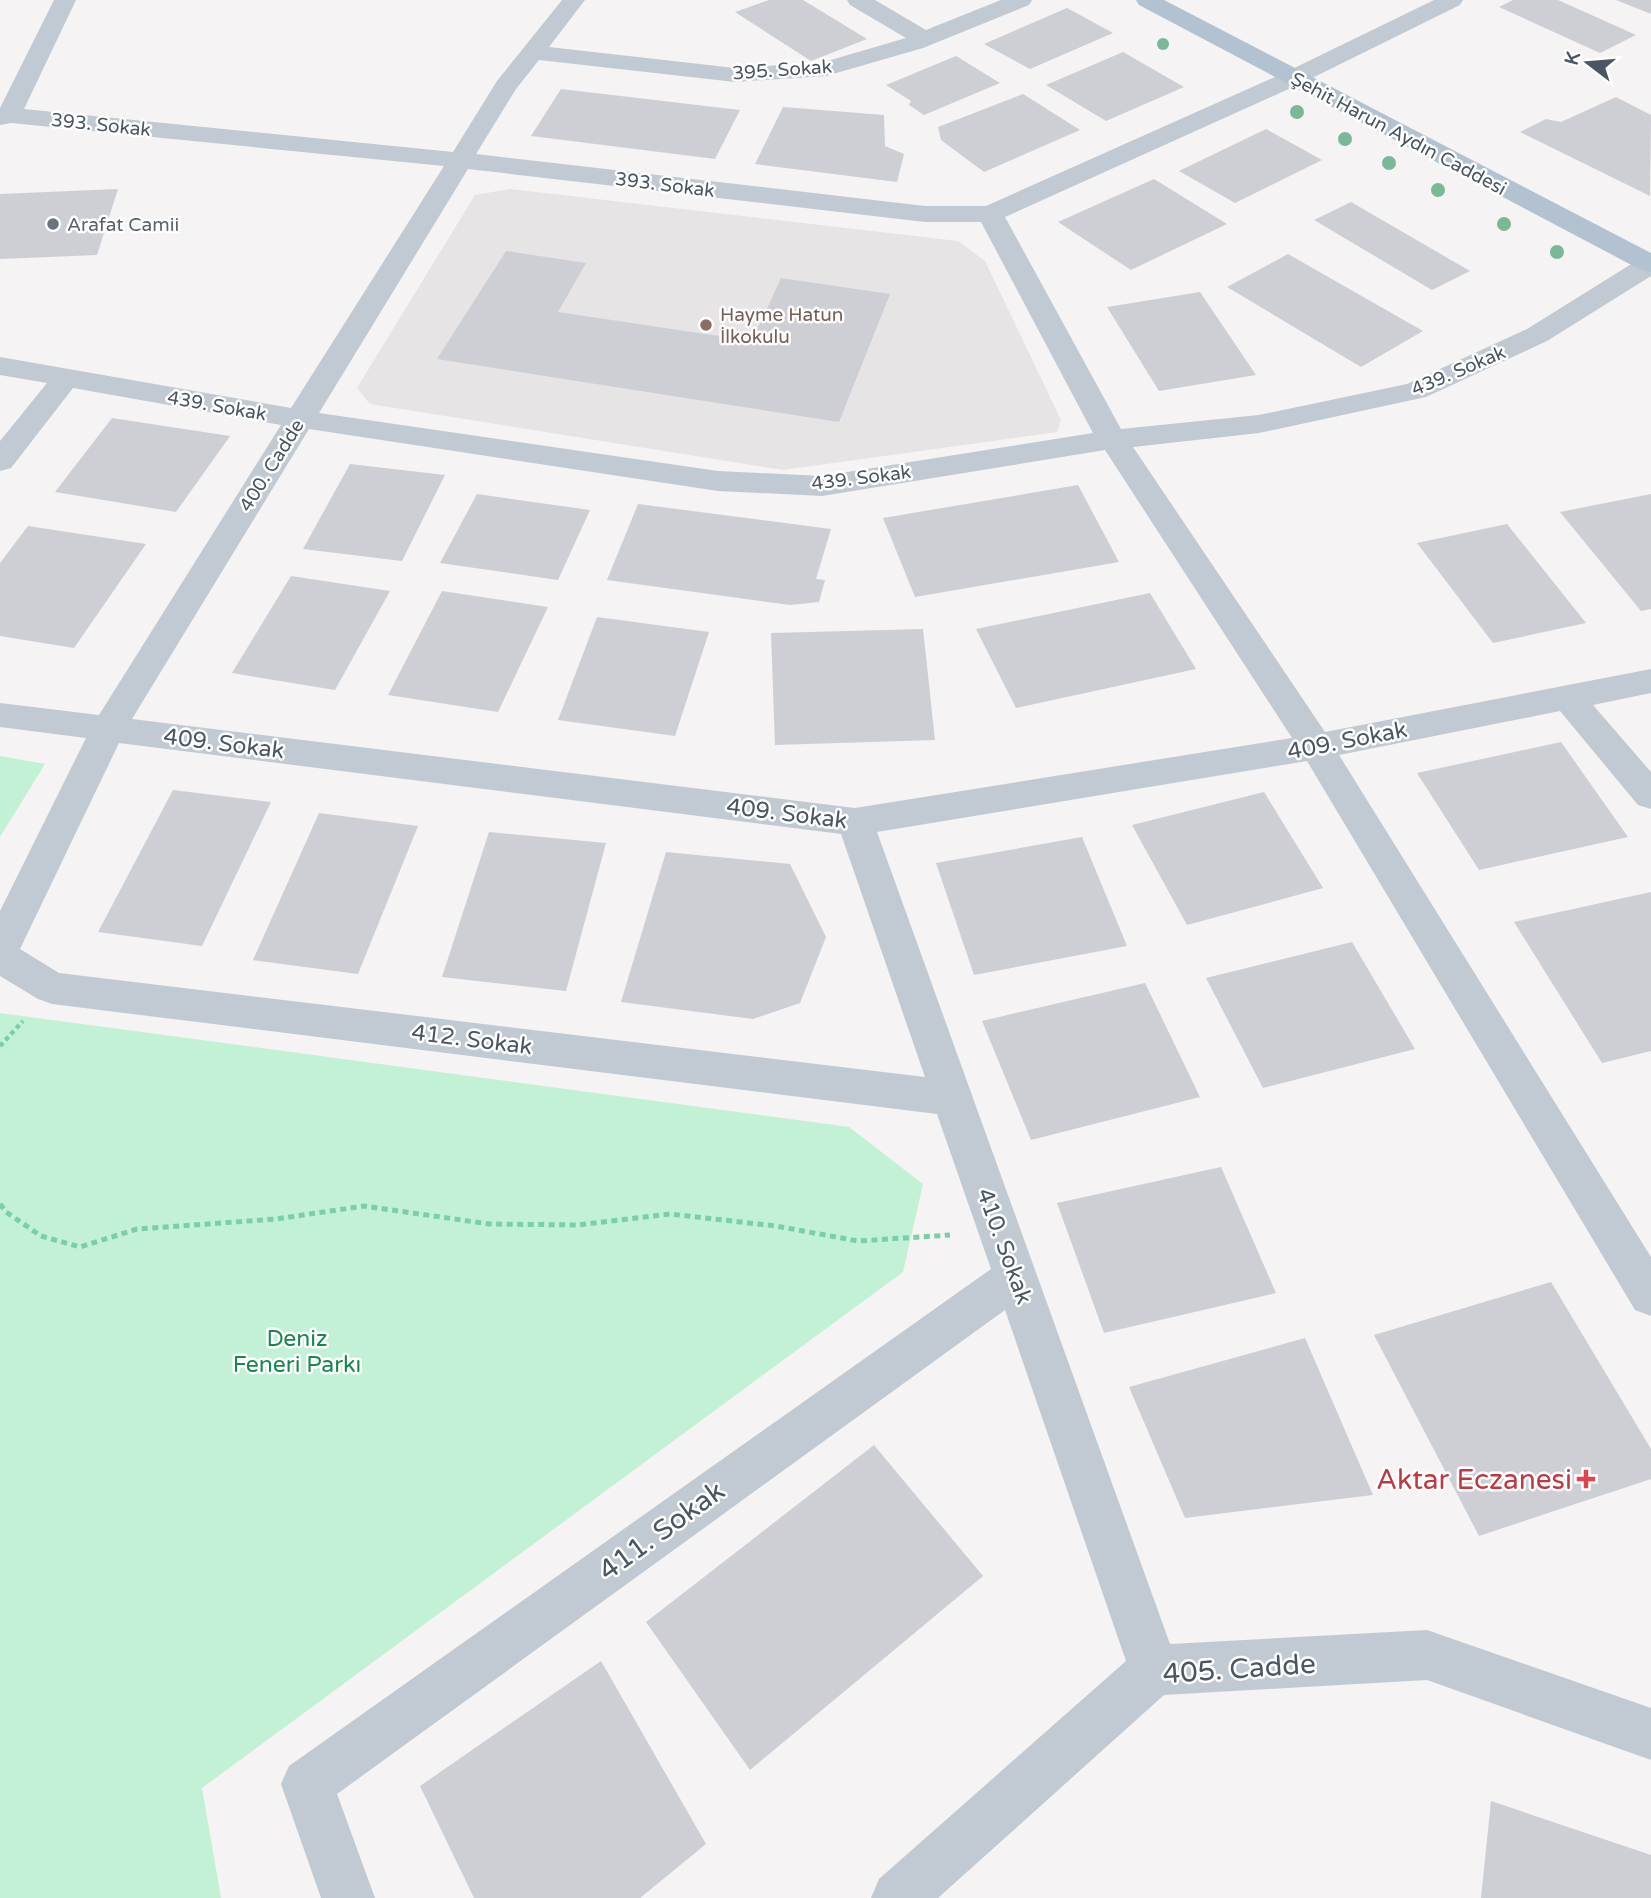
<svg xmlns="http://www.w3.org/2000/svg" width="1651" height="1898" viewBox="0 0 1651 1898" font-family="'Varela Round',sans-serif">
<rect width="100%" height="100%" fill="#f5f3f3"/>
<polygon fill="#e6e4e5" points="510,189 958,241 985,261 1061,420 1057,432 783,470 370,404 357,388 475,195"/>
<g fill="#c3f1d5">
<polygon points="0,756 45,764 0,837"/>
<polygon points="0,1013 849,1127 923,1184 903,1272 202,1788 221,1898 0,1898"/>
</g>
<g fill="#cdcfd5">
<polygon points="769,0 803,0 867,39 811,61 735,12"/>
<polygon points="1513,0 1558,0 1636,35 1600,53 1499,7"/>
<polygon points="1616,0 1651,0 1651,14"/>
<polygon points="1067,8 1113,33 1030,69 984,44"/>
<polygon points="1123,52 1184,87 1106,121 1046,85"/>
<polygon points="956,56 1000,83 924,115 909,105 911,101 886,85"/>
<polygon points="561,89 740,110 715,159 531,136"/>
<polygon points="1023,94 1080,130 984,172 941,140 938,127"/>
<polygon points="1616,97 1651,115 1650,196 1520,132 1546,119 1561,122"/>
<polygon points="783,107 884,115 885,146 904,154 897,182 755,164"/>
<polygon points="1266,129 1322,160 1235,203 1179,171"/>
<polygon points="1154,179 1227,224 1131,270 1058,222"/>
<polygon points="118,189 97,255 0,259 0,194"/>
<polygon points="1351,202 1470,271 1432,290 1314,220"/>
<polygon points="506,251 586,263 558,312 752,341 781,278 890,294 839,422 437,359"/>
<polygon points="1288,254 1423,331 1361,367 1227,287"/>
<polygon points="1200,292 1256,375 1159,391 1107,307"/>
<polygon points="112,418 230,436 176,512 55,492"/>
<polygon points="350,464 445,475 402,561 303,549"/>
<polygon points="1078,485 1119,562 915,597 883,518"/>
<polygon points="477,494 590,510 558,580 440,563"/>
<polygon points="1651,494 1651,609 1641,611 1560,512"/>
<polygon points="638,504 831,529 816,579 825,580 819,602 790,605 607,580"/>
<polygon points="1507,524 1586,623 1493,643 1417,543"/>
<polygon points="28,526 146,544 74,648 0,636 0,563"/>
<polygon points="291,576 390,591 335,690 232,673"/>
<polygon points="442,591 548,607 498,712 388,695"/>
<polygon points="1150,593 1196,669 1016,708 976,629"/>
<polygon points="597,617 709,632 675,736 558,720"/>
<polygon points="923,629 935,740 775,745 771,633"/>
<polygon points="1561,742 1628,837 1479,870 1417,773"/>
<polygon points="173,790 271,802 202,946 98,932"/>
<polygon points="1264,792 1323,888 1187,925 1132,825"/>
<polygon points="319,813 418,826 358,974 253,960"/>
<polygon points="489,832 606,843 566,991 442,977"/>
<polygon points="1082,837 1127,946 974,975 936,863"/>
<polygon points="666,852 790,864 826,937 800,1003 753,1019 621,1002"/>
<polygon points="1651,892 1651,1051 1602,1063 1514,922"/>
<polygon points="1352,942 1415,1049 1263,1088 1206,978"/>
<polygon points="1145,983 1200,1097 1031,1140 982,1021"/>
<polygon points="1221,1167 1276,1293 1104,1333 1057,1203"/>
<polygon points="1551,1282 1651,1449 1651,1479 1479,1536 1374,1335"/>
<polygon points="1305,1338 1373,1495 1185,1518 1129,1387"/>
<polygon points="874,1445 983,1576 750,1770 646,1622"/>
<polygon points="601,1661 706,1844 640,1898 474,1898 420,1786"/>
<polygon points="1491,1801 1651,1855 1651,1898 1481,1898"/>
</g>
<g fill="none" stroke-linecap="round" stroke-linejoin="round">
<polyline stroke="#7ad0a6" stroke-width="4.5" stroke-dasharray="4.5 3.5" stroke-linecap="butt" points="0,1046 23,1021"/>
<polyline stroke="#7ad0a6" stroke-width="5" stroke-dasharray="6 4.5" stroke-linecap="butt" points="0,1204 6,1212 41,1236 80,1247 137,1229 276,1219 364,1206 489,1224 578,1225 670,1214 776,1226 858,1241 950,1235"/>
<path fill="#c1cad2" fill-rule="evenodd" d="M 54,0 L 76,0 L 24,109 L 453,152 L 497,81 L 562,0 L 585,0 L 549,47 L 735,68 L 824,62 L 906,38 L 850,5 L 847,0 L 875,0 L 926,30 L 1001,0 L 1032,0 L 1029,5 L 923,48 L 826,76 L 735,82 L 539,60 L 516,89 L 476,154 L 925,206 L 986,206 L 1284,73 L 1434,0 L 1463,0 L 1460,5 L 1302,83 L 1005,217 L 1121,429 L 1259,415 L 1407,384 L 1527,329 L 1641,258 L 1651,256 L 1651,276 L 1547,341 L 1426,397 L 1259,433 L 1133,447 L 1325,732 L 1651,669 L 1651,693 L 1593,705 L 1651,772 L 1651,809 L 1638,805 L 1560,711 L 1339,755 L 1651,1257 L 1651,1316 L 1635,1310 L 1307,761 L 877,832 L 1170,1644 L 1427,1630 L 1651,1708 L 1651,1760 L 1427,1680 L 1164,1695 L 938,1898 L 871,1898 L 879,1879 L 1126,1661 L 1005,1310 L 337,1794 L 375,1898 L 321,1898 L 281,1784 L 289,1766 L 991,1269 L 937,1114 L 52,1004 L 38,999 L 0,976 L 0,911 L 86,738 L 0,727 L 0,703 L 99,715 L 281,425 L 73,388 L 11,468 L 0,471 L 0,441 L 47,383 L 0,375 L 0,357 L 291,408 L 444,166 L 11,123 L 0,125 L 0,108 ZM 468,169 L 925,222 L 981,222 L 1093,433 L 822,476 L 718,471 L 319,413 ZM 309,429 L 718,491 L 822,496 L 1105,450 L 1292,738 L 855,808 L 132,719 ZM 119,743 L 841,834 L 925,1077 L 59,973 L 20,949 Z"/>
<polygon fill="#b3c2d1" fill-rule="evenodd" points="1136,0 1164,0 1651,253 1651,272 1641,270 1139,5"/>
</g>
<g fill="#7bb799">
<circle cx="1163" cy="44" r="6"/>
<circle cx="1297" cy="112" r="7"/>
<circle cx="1345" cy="139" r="7"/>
<circle cx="1389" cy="163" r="7"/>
<circle cx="1438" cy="190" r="7"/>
<circle cx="1504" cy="224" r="7"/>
<circle cx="1557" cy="252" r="7"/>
</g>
<circle fill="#6b7280" stroke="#fff" stroke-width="2.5" cx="53" cy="224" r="7"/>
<circle fill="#8d6e63" stroke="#fff" stroke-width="2.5" cx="706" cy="325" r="7"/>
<path fill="#e0444e" stroke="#fff" stroke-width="2.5" d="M1582.5 1468.5h7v7h7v7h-7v7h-7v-7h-7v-7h7z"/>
<g text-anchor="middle" stroke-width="5" stroke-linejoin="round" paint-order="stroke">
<g font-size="19" fill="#4a5661" stroke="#fff">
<text transform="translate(782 69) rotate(-4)" y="7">395. Sokak</text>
<text transform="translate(101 124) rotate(6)" y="7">393. Sokak</text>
<text transform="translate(1399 133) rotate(28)" y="7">Şehit Harun Aydın Caddesi</text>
<text transform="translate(665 184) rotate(7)" y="7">393. Sokak</text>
<text transform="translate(1458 370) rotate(-23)" y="7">439. Sokak</text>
<text transform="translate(217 405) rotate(10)" y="7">439. Sokak</text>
<text transform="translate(271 465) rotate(-58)" y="7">400. Cadde</text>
<text transform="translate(861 477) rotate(-7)" y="7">439. Sokak</text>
</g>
<g font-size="19" fill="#5b616d" stroke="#fff" text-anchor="start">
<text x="67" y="231">Arafat Camii</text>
</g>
<g font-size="19" fill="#785e54" stroke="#fff" text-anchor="start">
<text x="720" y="321">Hayme Hatun<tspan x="720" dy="22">İlkokulu</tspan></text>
</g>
<g font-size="23" fill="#4a5661" stroke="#fff">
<text transform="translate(1347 740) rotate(-11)" y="8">409. Sokak</text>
<text transform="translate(224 743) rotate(7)" y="8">409. Sokak</text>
<text transform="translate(787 813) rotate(7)" y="8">409. Sokak</text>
<text transform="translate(472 1039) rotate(7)" y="8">412. Sokak</text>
<text transform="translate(1005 1246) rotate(70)" y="8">410. Sokak</text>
</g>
<g font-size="23" fill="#17864f" stroke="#fff">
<text x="297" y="1346">Deniz<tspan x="297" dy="26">Feneri Parkı</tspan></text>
</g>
<g font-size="28" fill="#be3a42" stroke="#fff" text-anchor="end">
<text x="1572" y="1489">Aktar Eczanesi</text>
</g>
<g font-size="28" fill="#4a5661" stroke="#fff">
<text transform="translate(661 1530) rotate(-36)" y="10">411. Sokak</text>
<text transform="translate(1239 1668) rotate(-4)" y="10">405. Cadde</text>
</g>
</g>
<g transform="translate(1588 63) rotate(286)" stroke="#ffffff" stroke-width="5" paint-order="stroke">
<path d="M0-5L12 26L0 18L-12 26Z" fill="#4a5661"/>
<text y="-10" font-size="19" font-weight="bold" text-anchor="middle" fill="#4a5661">K</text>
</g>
</svg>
